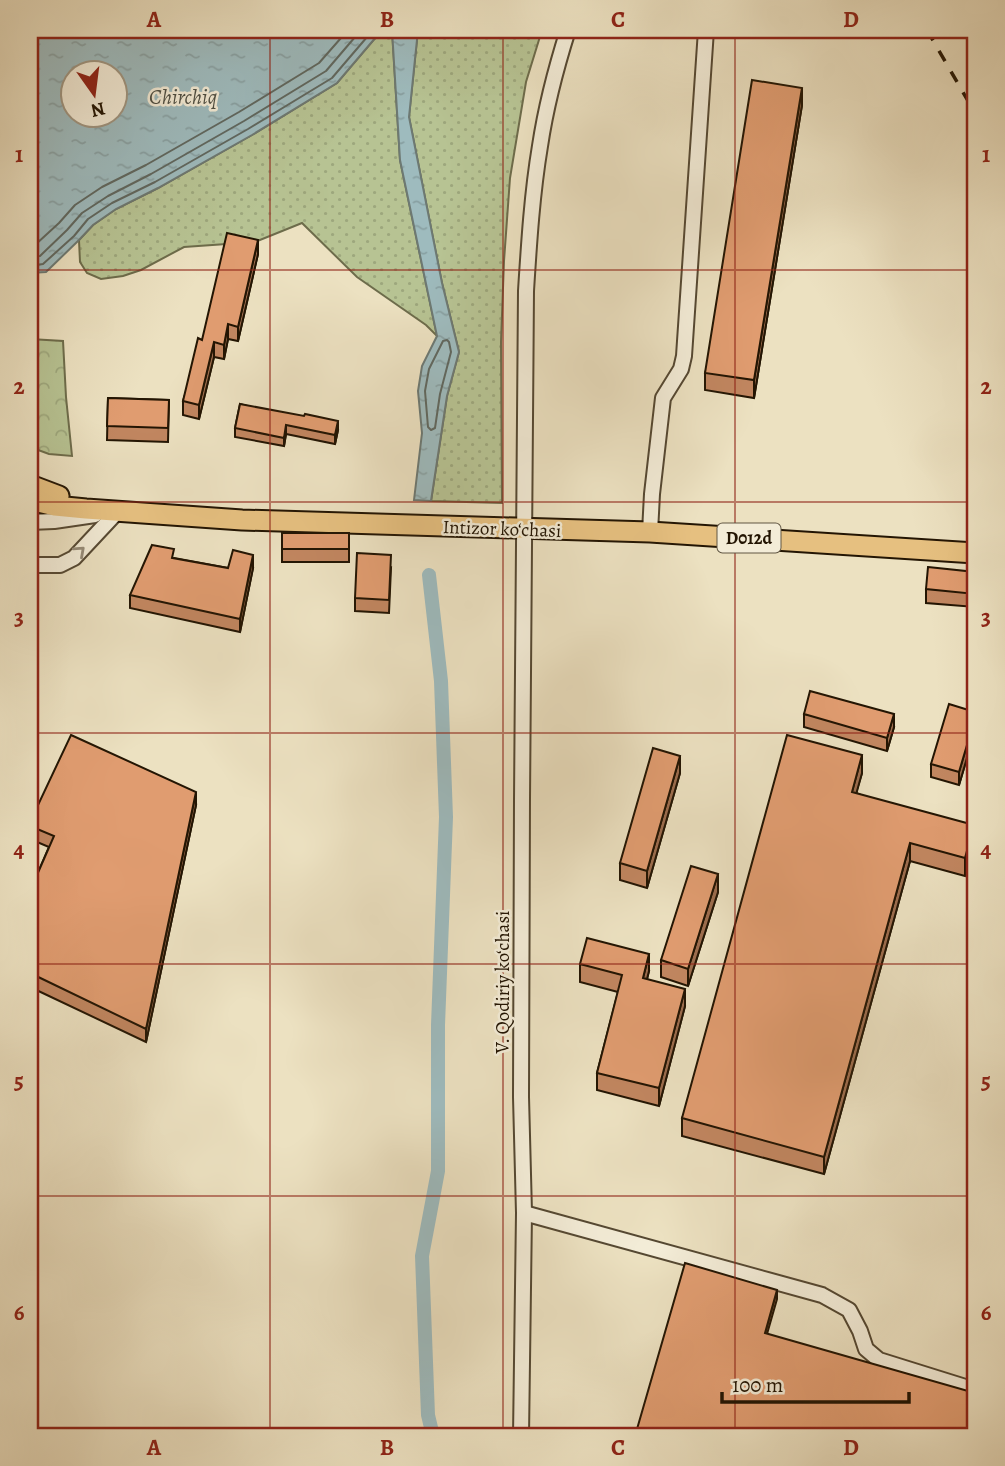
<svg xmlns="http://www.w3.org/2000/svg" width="1005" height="1466" viewBox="0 0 1005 1466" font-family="Alegreya,serif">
<defs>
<pattern id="grass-dots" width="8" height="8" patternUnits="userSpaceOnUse" patternTransform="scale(1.75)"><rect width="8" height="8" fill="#b7c393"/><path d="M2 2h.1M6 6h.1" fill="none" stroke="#9da77d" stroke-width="1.8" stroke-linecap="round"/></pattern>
<pattern id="forest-crowns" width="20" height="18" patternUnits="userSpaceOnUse" patternTransform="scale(1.75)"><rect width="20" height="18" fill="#b7c393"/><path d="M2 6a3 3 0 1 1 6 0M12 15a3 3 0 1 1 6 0" fill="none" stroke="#9da77d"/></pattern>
<pattern id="water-ripples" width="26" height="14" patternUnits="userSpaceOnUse" patternTransform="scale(1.75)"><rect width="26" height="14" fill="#9ebbbe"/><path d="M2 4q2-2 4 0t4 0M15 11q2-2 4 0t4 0" fill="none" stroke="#88a0a2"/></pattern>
</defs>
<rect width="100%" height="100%" fill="#ece1c1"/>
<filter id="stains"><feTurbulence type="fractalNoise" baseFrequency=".00286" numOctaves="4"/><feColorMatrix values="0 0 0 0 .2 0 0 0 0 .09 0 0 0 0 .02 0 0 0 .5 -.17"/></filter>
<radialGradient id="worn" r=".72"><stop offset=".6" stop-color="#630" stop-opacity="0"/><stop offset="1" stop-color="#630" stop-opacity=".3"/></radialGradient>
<g fill="url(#grass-dots)" stroke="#6d6c4b" stroke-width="2">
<polygon points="382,30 392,30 400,160 437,336 426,325 357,277 302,223 255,242 184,247 141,270 123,276 101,279 87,273 80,262 79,240 93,225 116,209 158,188 252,135 337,83"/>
<polygon points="418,30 542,30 526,82 510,178 504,261 501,342 502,503 431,501 447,396 459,352 442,283 409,117"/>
</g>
<polygon fill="url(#forest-crowns)" stroke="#6d6c4b" stroke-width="2" points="30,339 63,341 66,397 72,456 49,454 30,447"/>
<g fill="url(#water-ripples)" stroke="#6d7973" stroke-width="2" fill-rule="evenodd">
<path d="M 30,30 L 382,30 L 337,83 L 252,135 L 158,188 L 116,209 L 93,225 L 79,240 L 46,272 L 30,273 ZM 74,74 L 116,74 L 116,116 L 74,116 Z"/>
<polygon points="392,30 418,30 409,117 442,283 459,352 447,396 431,501 414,500 422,433 418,391 422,366 437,336 400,160"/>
</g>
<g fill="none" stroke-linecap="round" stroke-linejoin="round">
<g stroke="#606860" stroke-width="2">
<polyline points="30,247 35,245 59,223 75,205 102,187 146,165 239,112 319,63 348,30"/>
<polyline points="30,257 40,256 67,230 82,213 108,196 151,174 244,121 326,71 361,30"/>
<polyline points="30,266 43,264 74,236 88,219 112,203 155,182 248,129 332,78 373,30"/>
<polygon points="447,340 449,342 451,352 440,394 435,428 431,430 428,427 425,391 429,369 443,341"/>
</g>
<polyline stroke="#9ebbbe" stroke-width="14" points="429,575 441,681 446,817 438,1025 438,1171 422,1256 428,1415 433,1436"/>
<defs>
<g id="minor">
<polyline points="30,522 54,521 95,515"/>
<polyline points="650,532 652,494 663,398 681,369 684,356 706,30"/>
<polyline points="30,565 60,565 74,558 117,512"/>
<polyline points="524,1213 822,1295 849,1310 860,1331 866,1349 879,1360 975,1390"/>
<path d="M 521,1436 L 524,1213 L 521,1097 L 522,800 L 526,291 C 529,243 532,194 540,146 C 546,106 556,68 568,30"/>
</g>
<g id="major">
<polyline points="30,485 59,496"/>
<polyline points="30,500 55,506 86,509 242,520 650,532 975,553"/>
</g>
</defs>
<use href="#minor" stroke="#554832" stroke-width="18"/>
<use href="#major" stroke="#231503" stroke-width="23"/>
<use href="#minor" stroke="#f3ecd7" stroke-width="14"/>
<use href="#major" stroke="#e6c080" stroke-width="19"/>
<polyline stroke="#231503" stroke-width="3.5" stroke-dasharray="12 12" stroke-linecap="butt" points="927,30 975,113"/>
</g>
<g fill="#c18660" stroke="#231503" stroke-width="2">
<polygon points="802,105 754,398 705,390 705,373"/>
<polygon points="258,254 238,341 228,339 224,359 214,357 199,419 183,415 183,401 202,340"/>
<polygon points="108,398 169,400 168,442 107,440"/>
<polygon points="240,404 338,430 335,444 286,434 284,446 235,437 235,428"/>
<rect x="282" y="533" width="67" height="29"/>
<polygon points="174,558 228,568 253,568 240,632 130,608 130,595"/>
<polygon points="391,568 389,613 355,611 355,598"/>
<polygon points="975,572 975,607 926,603 926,589"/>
<polygon points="975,712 975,731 959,785 931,777 931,764"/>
<polygon points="804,714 894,727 887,751 804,727"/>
<polygon points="680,773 647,888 620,880 620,863"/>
<polygon points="862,773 856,793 974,842 965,876 910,861 824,1174 682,1136 682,1118"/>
<polygon points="196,805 146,1042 30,987 30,891 49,847 30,839 30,822"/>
<polygon points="718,892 688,986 661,977 661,960"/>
<polygon points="580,964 649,971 647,979 685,1006 659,1106 597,1090 597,1073 618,992 580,982"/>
</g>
<g fill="#9d6d4e" stroke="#231503" stroke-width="2">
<polygon points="802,88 802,105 754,398 754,380"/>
<polygon points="258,240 258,254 238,341 238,327"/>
<polygon points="228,324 228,339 224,359 224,345"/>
<polygon points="214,342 214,357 199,419 199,405"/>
<polygon points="338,421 338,430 335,444 335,435"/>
<polygon points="286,425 286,434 284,446 284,438"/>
<polygon points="253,555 253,568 240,632 240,619"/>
<polygon points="894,714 894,727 887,751 887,738"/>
<polygon points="975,718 975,731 959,785 959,772"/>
<polygon points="862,755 862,773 852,809 852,792"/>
<polygon points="680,756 680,773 647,888 647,871"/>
<polygon points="196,792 196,805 146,1042 146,1029"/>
<polygon points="974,825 974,842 965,876 965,858"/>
<polygon points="910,843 910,861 824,1174 824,1157"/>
<polygon points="718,874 718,892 688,986 688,969"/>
<polygon points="649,954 649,971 643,995 643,978"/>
<polygon points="685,989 685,1006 659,1106 659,1088"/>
<polygon points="777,1290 777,1299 765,1341 765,1333"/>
</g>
<g fill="#e09c70" stroke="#231503" stroke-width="2">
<polygon points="752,80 802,88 754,380 705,373"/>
<polygon points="227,233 258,240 238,327 228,324 224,345 214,342 199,405 183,401 198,338 202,340"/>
<polygon points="108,398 169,400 168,428 107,426"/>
<polygon points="240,404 304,416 305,414 338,421 335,435 286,425 284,438 235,428"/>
<rect x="282" y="533" width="67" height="16"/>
<polygon points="152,545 174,549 172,558 228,568 233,550 253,555 240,619 130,595"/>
<polygon points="357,553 391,555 389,600 355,598"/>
<polygon points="928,567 975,572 975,594 926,589"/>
<polygon points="810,691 894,714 887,738 804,714"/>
<polygon points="949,704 975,712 975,718 959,772 931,764"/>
<polygon points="71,735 196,792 146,1029 30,973 30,891 54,836 30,826 30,822"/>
<polygon points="787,735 862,755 852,792 974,825 965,858 910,843 824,1157 682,1118"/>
<polygon points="653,748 680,756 647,871 620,863"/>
<polygon points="691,866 718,874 688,969 661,960"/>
<polygon points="587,938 649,954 643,978 685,989 659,1088 597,1073 622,975 580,964"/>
<polygon points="685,1263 777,1290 765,1333 975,1393 975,1431 974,1436 635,1436"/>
</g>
<defs><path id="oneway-chevron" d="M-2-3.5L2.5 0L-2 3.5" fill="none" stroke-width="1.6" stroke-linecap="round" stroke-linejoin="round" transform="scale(1.75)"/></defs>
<use stroke="#958b78" href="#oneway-chevron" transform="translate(80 551) rotate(-42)"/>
<path fill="none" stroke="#8f2418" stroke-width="2" stroke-opacity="0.55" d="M 270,30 L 270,1436M 503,30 L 503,1436M 735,30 L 735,1436M 30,270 L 975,270M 30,502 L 975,502M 30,733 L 975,733M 30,964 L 975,964M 30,1196 L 975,1196"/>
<g text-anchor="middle" stroke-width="5" stroke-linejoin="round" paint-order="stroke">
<rect fill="#f3ecd7" stroke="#615643" stroke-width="2" x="717.5" y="523.5" width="63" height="29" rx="5"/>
<g font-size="18" font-weight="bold" fill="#231503">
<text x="749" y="544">D012d</text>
</g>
<g font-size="19" fill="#231503" stroke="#f3ecd7">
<text transform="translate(502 528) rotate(2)" y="7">Intizor ko‘chasi</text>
<text transform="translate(502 982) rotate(-90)" y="7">V. Qodiriy ko‘chasi</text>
</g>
<g font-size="21" font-style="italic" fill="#4e4f44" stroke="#f3ecd7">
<text x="183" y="104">Chirchiq</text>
</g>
</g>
<rect width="1005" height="1466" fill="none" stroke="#ece1c1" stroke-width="77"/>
<g transform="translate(94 94) rotate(166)"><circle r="33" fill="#f3ecd7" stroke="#a09682" stroke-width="2"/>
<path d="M0-5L12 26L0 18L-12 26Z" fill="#8f2418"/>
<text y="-10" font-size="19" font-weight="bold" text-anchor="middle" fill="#231503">N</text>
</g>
<path d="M722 1392v10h187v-10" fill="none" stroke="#231503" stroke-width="3.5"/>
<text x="732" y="1392" font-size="21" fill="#231503" stroke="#f3ecd7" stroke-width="5" paint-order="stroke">100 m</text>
<rect x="38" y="38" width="929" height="1390" fill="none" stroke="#8f2418" stroke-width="2.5"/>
<g font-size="23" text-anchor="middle" font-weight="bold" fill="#8f2418">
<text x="154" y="27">A</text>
<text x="387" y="27">B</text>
<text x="618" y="27">C</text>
<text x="851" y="27">D</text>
<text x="19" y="162">1</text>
<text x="986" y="162">1</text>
<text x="19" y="394">2</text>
<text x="986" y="394">2</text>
<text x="19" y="625">3</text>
<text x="986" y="625">3</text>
<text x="19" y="857">4</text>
<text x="986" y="857">4</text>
<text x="19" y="1088">5</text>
<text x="986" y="1088">5</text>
<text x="19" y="1320">6</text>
<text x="986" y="1320">6</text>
<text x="154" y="1455">A</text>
<text x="387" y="1455">B</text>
<text x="618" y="1455">C</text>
<text x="851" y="1455">D</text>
</g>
<rect width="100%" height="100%" filter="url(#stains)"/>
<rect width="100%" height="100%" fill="url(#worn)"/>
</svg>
